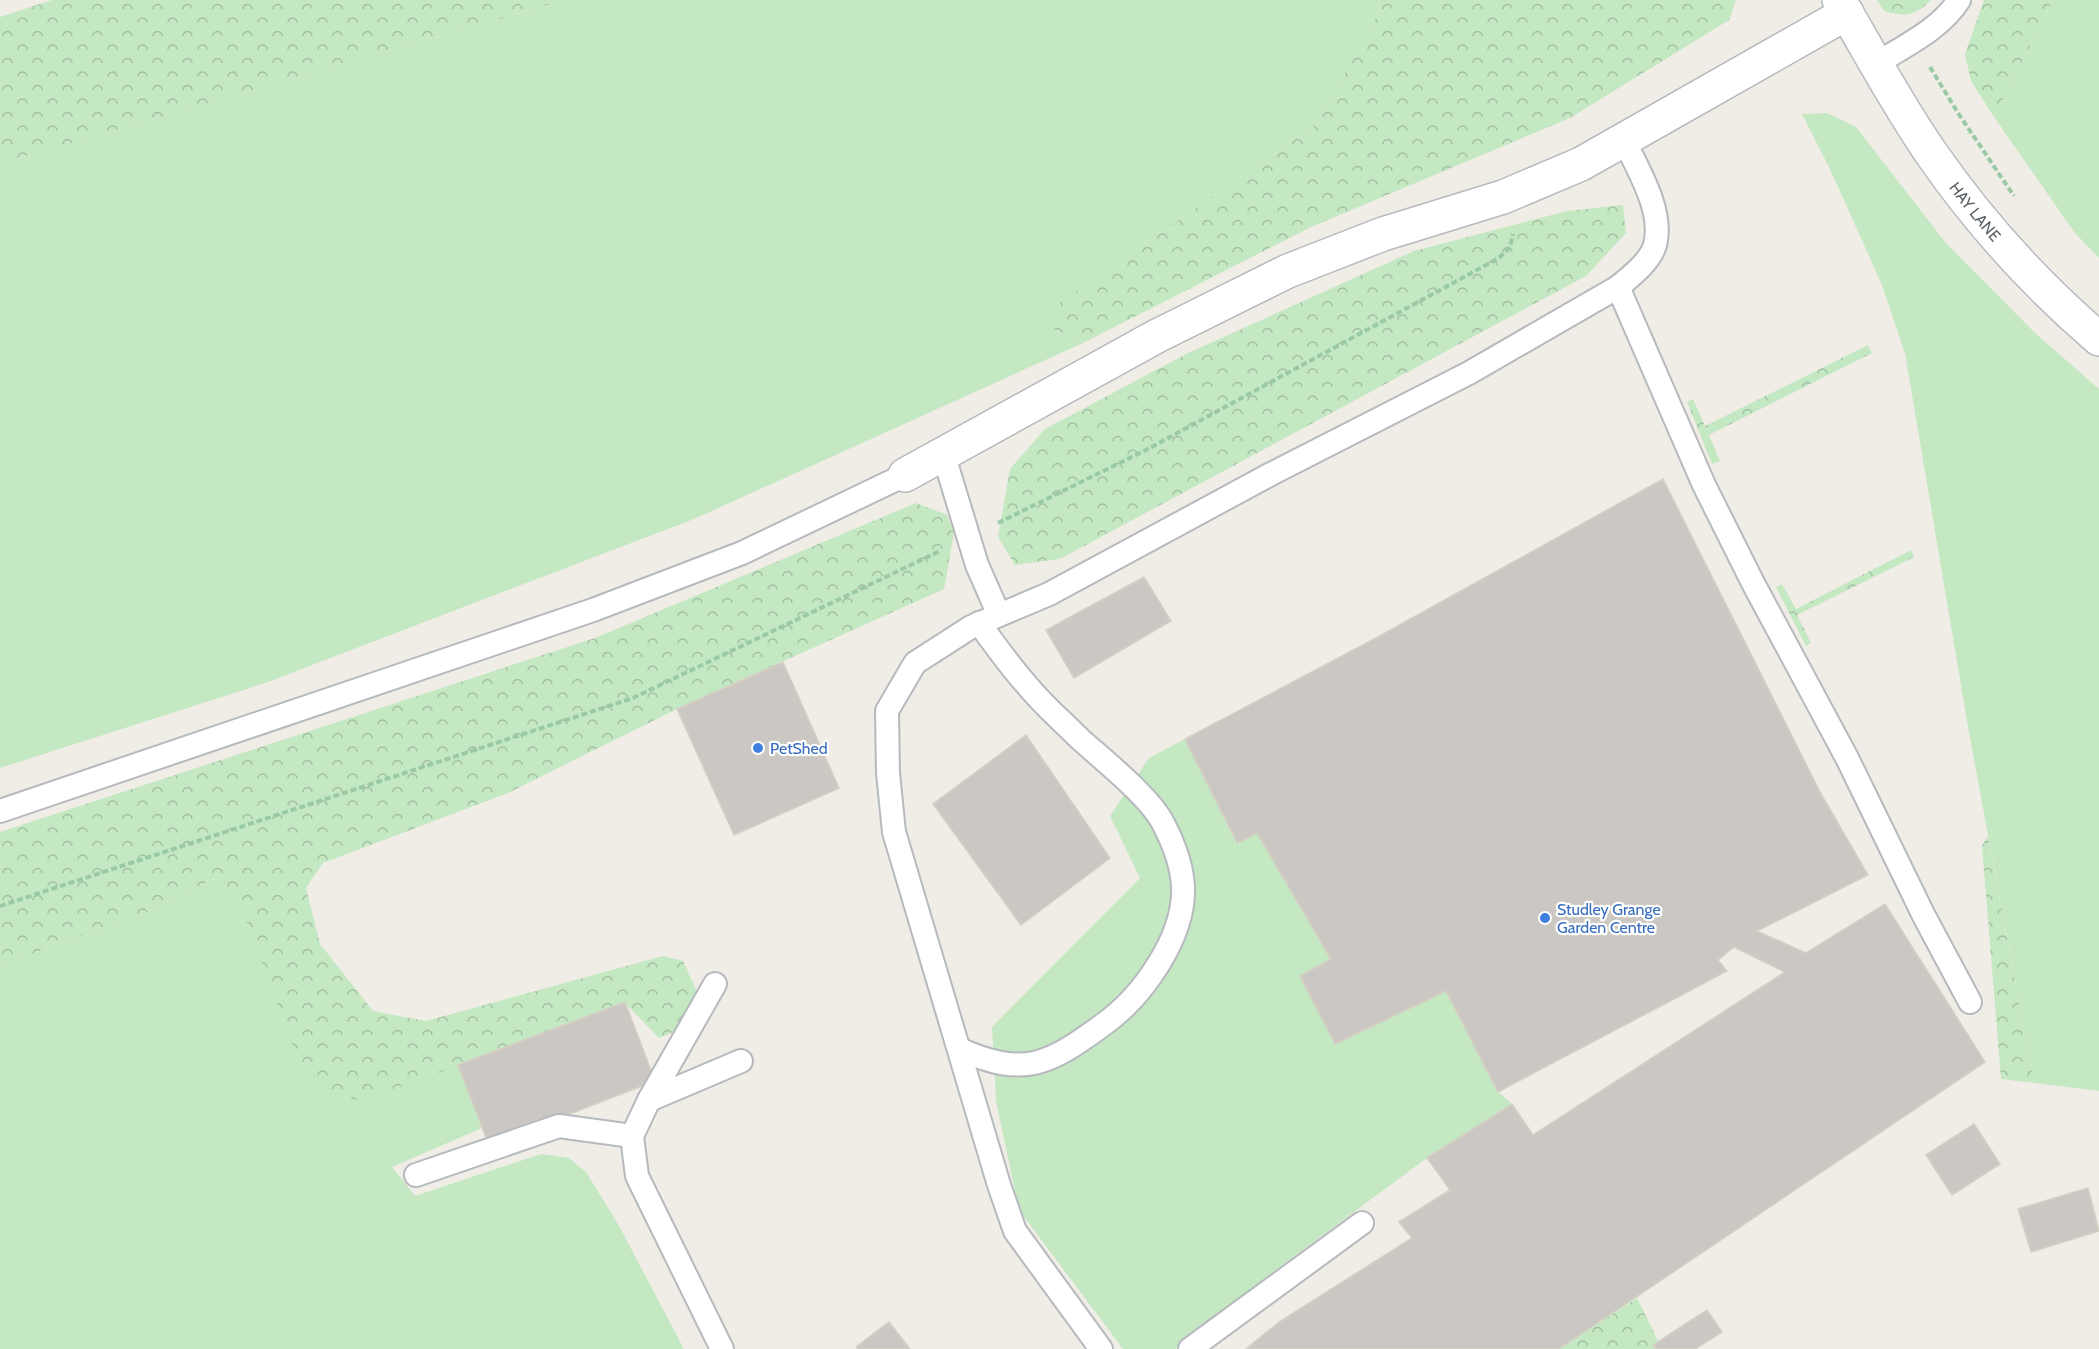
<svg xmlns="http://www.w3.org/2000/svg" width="2099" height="1349" viewBox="0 0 2099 1349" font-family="Cabin,sans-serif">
<defs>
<pattern id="forest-crowns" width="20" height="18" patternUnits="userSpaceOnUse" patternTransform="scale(1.5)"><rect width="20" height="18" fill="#c4e8c2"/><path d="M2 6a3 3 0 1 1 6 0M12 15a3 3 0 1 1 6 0" fill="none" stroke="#a2bfa1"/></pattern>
</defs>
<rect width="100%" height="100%" fill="#f0ede6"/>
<g fill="#c4e8c2">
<polygon points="564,0 1378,0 1379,12 1317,124 1129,255 1055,330 1083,343 694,519 265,683 0,768 0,164"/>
<polygon points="2053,0 2099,0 2099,258 2075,233 1994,117"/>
<polygon points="1827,113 1856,127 1946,243 2035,333 2099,389 2099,1091 2034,1083 1968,727 1905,353 1882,285 1830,169 1802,114"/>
<polygon points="1185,739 1236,843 1257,833 1331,959 1300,977 1335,1044 1446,991 1498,1092 1512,1104 1427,1158 1258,1283 1175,1349 1123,1349 1019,1210 996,1101 992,1027 1140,878 1110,816 1149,758"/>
<polygon points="215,878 237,896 306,1079 458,1065 482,1128 392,1167 415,1196 541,1154 569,1158 586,1172 618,1224 684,1349 0,1349 0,965 144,914"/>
</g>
<g fill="url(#forest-crowns)">
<polygon points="52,0 564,0 0,164 0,17"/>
<polygon points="1378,0 1736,0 1729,20 1570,118 1311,227 1083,343 1055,330 1045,313 1317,124 1379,12"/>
<path d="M 1877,0 L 1931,0 C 1915,16 1905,17 1884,11 Z"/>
<polygon points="1984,0 2053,0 1994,117 1971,81 1965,54"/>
<polygon points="1623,205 1626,233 1586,276 1060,559 1015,565 998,537 1010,469 1045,429 1186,354 1414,251 1567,211"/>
<polygon points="1868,345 1872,353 1709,435 1720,461 1712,464 1687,402 1693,399 1705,426"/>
<polygon points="916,503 947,515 954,533 944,589 677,709 508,793 323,863 306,888 320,944 373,1011 426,1021 663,956 683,961 698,994 678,1030 659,1038 624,1002 409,1084 355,1100 305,1079 237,896 215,878 144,914 0,965 0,832 595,638"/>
<polygon points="1911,550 1914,557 1797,615 1811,643 1806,646 1776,587 1782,584 1796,609"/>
<polygon points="1988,836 2034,1083 2001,1079 1982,846"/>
<polygon points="1637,1298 1662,1349 1559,1349"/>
</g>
<g fill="#cbc8c3" stroke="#d5cfc4" stroke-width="1.5">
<polygon points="1663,479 1820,792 1868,875 1757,931 1806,953 1885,904 1985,1062 1559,1349 1246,1349 1279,1322 1412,1238 1399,1222 1450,1190 1427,1158 1512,1104 1533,1135 1785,972 1734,947 1718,960 1727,971 1498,1092 1446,991 1335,1044 1300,976 1331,959 1257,833 1237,843 1185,739 1376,638"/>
<polygon points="1144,577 1171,621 1074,678 1046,630"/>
<polygon points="783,662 839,788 734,835 677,709"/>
<polygon points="1026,735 1110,858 1021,925 933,804"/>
<polygon points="625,1002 655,1081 489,1145 458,1065"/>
<polygon points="1974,1124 2000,1164 1952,1195 1926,1155"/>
<polygon points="2088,1188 2099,1231 2031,1252 2018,1209"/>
<polygon points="1707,1310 1722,1332 1695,1349 1656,1349 1653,1345"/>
<polygon points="889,1322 910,1349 858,1349 856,1347"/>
</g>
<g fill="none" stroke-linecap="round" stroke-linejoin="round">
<defs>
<g id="service">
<path d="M 1876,64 C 1904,46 1941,29 1959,0"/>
<polyline points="1618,287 1704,485 1753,583 1847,758 1924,916 1970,1002"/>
<polyline points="943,453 977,565 999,615"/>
<polyline points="0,811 593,610 742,553 905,475"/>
<polyline points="715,984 649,1100 632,1136 637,1176 722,1349"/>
<path d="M 959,1049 C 1025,1078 1048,1065 1104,1024 C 1142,997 1185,937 1183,887 C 1182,865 1173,842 1163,823 C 1149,796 1103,760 1080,739 C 1062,721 1042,704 1026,684 C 1009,665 994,644 979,623"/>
<polyline points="649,1100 741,1061"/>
<polyline points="416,1175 559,1126 632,1136"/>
<path d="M 1101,1349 L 1015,1231 L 999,1185 L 894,832 L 888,773 L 887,711 L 915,663 L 971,627 L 1049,594 L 1271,474 L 1469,373 L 1618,287 C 1630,277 1650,262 1655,245 C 1664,211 1638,170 1624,140"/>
<polyline points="1190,1349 1362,1223"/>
</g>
<polyline id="minor" points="905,475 1157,336 1288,271 1383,234 1503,197 1581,164 1847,13"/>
<g id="secondary">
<path id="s1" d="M 1839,0 C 1869,51 1897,104 1931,153 C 1978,221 2036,285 2099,339"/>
</g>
</defs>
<use href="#service" stroke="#b6b9bd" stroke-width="26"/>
<use href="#minor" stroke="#b6b9bd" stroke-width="36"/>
<use href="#secondary" stroke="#b7bbc0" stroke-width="36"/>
<g stroke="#9ac9a5" stroke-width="4" stroke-dasharray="6 3" stroke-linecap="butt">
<polyline points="1930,67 1958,113 2014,196"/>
<polyline points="998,523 1146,450 1499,258 1510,247 1513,234"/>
<polyline points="0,906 633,698 940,551"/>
</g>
<use href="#service" stroke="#fff" stroke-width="22"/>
<use href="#minor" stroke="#fff" stroke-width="33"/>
<use href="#secondary" stroke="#fff" stroke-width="33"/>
</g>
<g fill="#3f7fe0" stroke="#fff" stroke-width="2">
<circle cx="758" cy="748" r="6"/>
<circle cx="1545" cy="918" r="6"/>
</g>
<g text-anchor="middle" stroke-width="4.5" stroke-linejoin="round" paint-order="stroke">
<g font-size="16" fill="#5d6267" stroke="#fff">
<text dy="6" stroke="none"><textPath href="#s1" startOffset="252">HAY LANE</textPath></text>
</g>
<g font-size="16" fill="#366cbe" stroke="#fff" text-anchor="start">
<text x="770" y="754">PetShed</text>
<text x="1557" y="915">Studley Grange<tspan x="1557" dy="18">Garden Centre</tspan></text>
</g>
</g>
</svg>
